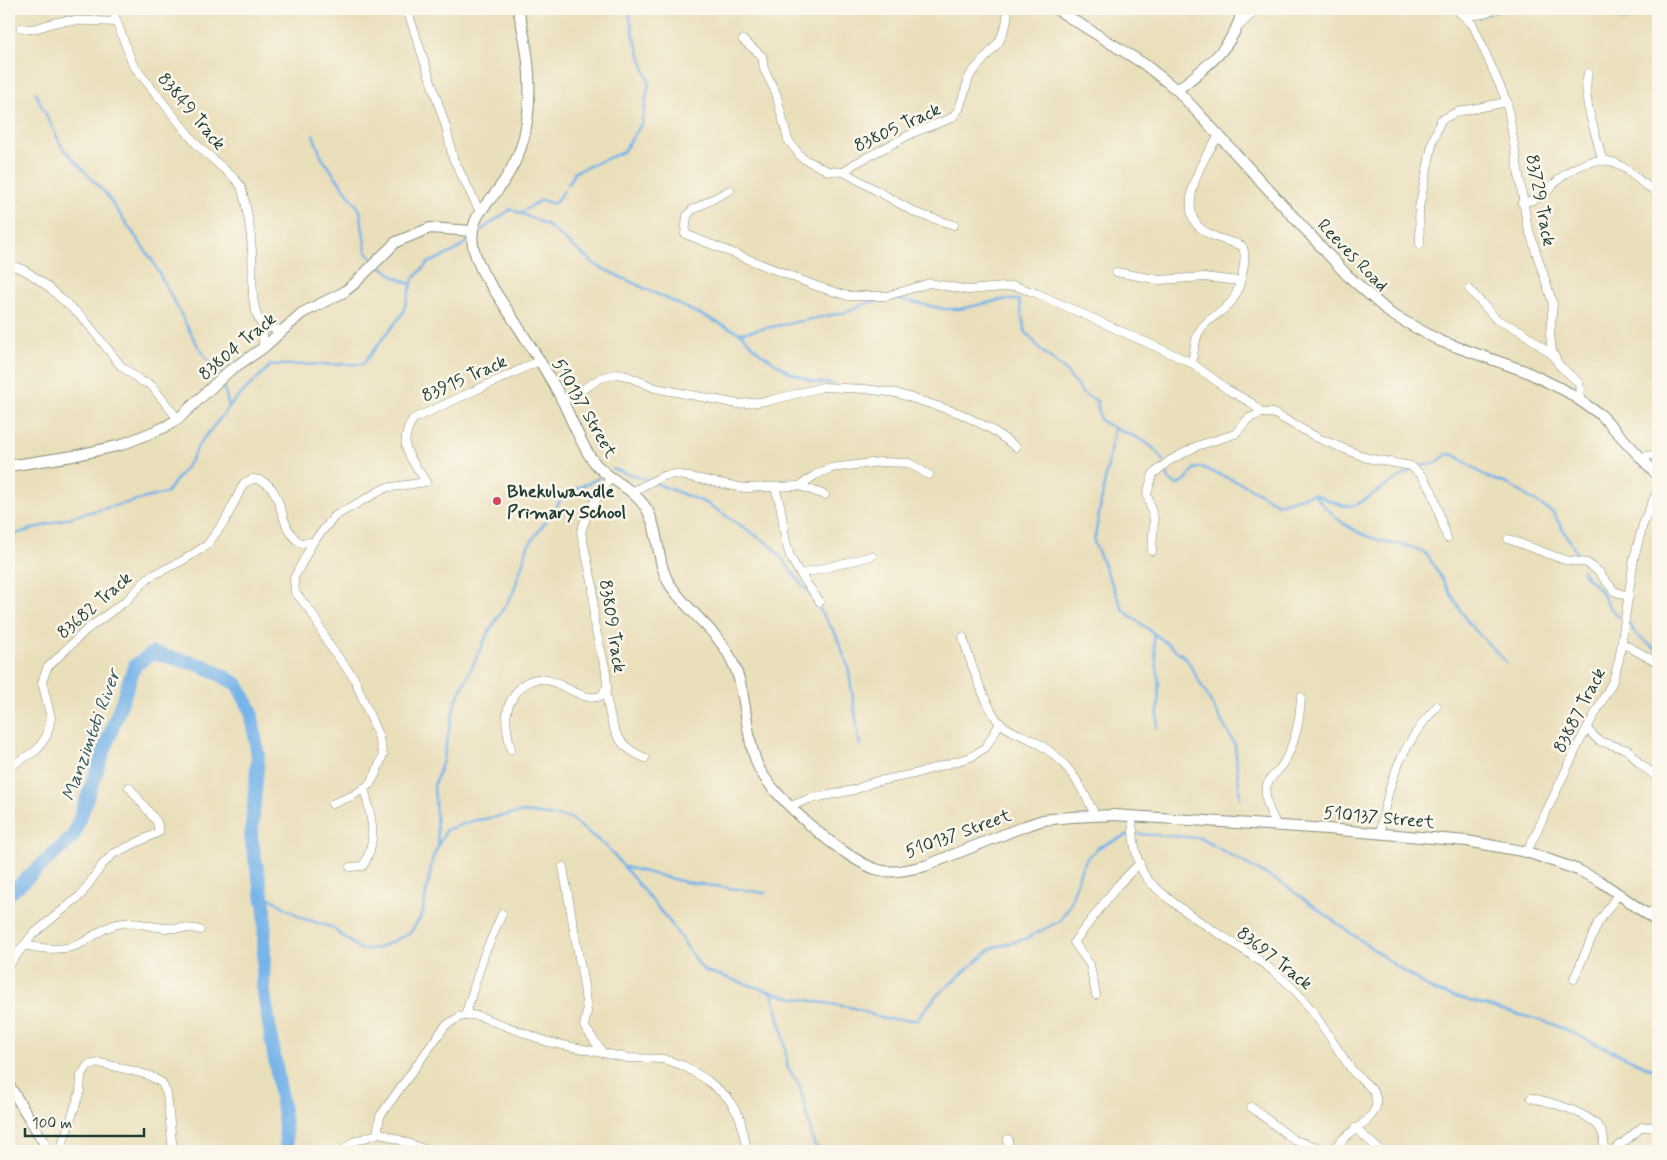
<svg xmlns="http://www.w3.org/2000/svg" width="1667" height="1160" viewBox="0 0 1667 1160" font-family="Mynerve,sans-serif">
<rect width="100%" height="100%" fill="#fbf7ec"/>
<filter id="ink" filterUnits="userSpaceOnUse"><feTurbulence type="fractalNoise" baseFrequency=".02" numOctaves="2"/><feDisplacementMap in="SourceGraphic" scale="10" xChannelSelector="R" yChannelSelector="G"/><feConvolveMatrix kernelMatrix="1 2 1 2 8 2 1 2 1" color-interpolation-filters="sRGB"/></filter>
<filter id="wash" filterUnits="userSpaceOnUse"><feTurbulence type="fractalNoise" baseFrequency=".0096" numOctaves="4" result="noise"/><feDisplacementMap in="SourceGraphic" scale="20" xChannelSelector="R" yChannelSelector="G"/><feGaussianBlur stdDeviation="1.12" result="paint"/><feColorMatrix in="noise" values="0 0 0 0 0 0 0 0 0 0 0 0 0 0 0 0 0 1.4 0 .05"/><feComposite in="paint" operator="in"/></filter>
<g filter="url(#wash)">
<rect width="100%" height="100%" fill="#eadfbb"/>
<g fill="none" stroke-linecap="round" stroke-linejoin="round">
<g stroke="#77b4e9" stroke-width="2.5">
<polyline points="35,92 62,147 105,193 152,260 195,341 217,374"/>
<polyline points="313,135 322,158 360,210 366,251 372,259"/>
<polyline points="568,185 575,172 623,152 642,123 649,82 635,40 628,9"/>
<polyline points="520,213 541,200 554,204 564,191"/>
<polyline points="480,231 511,209 547,225 597,266 740,333 759,352 789,372 814,382 834,384"/>
<polyline points="379,265 395,277 412,285"/>
<path d="M 740,333 L 847,312 L 867,303 L 894,298 L 944,309 L 960,309 L 1000,300 L 1019,300 L 1025,331 L 1042,351 L 1064,369 L 1083,394 L 1097,401 L 1100,420 C 1123,436 1148,434 1163,461"/>
<polyline points="223,383 229,407"/>
<polyline points="1114,430 1094,542 1123,610 1186,658 1235,745 1240,798"/>
<polyline points="1166,467 1169,480 1177,485 1187,479 1194,469 1201,467 1245,485 1278,504 1313,494 1344,506 1356,505 1411,470"/>
<polyline points="1416,467 1436,463 1447,454 1455,455 1487,477 1510,485 1553,513 1580,558"/>
<polyline points="613,469 648,480"/>
<polyline points="655,483 708,504 772,546 811,596 836,635 848,666 860,745"/>
<path d="M 1314,495 C 1336,520 1349,531 1381,541 C 1398,546 1416,544 1428,556 L 1469,624 L 1506,662"/>
<polyline points="9,536 82,514 166,493 190,462 200,443 234,401 271,365 363,364 403,313 413,279 428,263 453,252 468,241"/>
<path d="M 1582,570 C 1585,578 1592,581 1598,588 C 1606,598 1608,609 1619,617"/>
<polyline points="1628,623 1638,636 1658,651"/>
<polyline points="1153,634 1159,685 1157,729"/>
<polyline points="1139,834 1200,838 1286,886 1396,966 1434,991 1553,1024 1658,1072"/>
<polyline points="438,843 434,785 442,764 455,703 488,633 513,593 528,546 565,494 599,478"/>
<polyline points="625,867 685,882 766,893"/>
<polyline points="262,893 302,918 331,927 361,950 379,948 410,933 422,915 433,857 446,830 472,821 524,812 570,818 608,848 669,921 703,970 784,996 854,1008 884,1019 917,1020 936,996 992,948 1025,939 1060,921 1070,905 1081,869 1087,858 1099,847 1128,835"/>
<polyline points="772,993 782,1029 788,1068 800,1087 814,1145 821,1151"/>
</g>
<polyline stroke="#77b4e9" stroke-width="14" points="9,894 73,837 135,665 153,653 204,666 237,684 251,710 258,757 251,837 265,910 263,987 284,1116 287,1151"/>
</g>
</g>
<g filter="url(#ink)">
<g fill="none" stroke-linecap="round" stroke-linejoin="round">
<defs>
<g id="minor">
<path d="M 112,9 L 133,65 L 197,145 L 235,179 L 241,186 C 247,207 251,230 252,252 C 254,277 248,305 263,327 L 282,330"/>
<polyline points="407,9 446,127 453,158 480,212"/>
<polyline points="1456,9 1473,25 1507,102 1527,224 1553,304 1550,334 1552,352 1559,365 1579,383 1580,399"/>
<polyline points="1542,9 1553,11 1554,9"/>
<polyline points="1598,9 1625,13 1639,9"/>
<polyline points="1466,16 1483,14 1498,9"/>
<polyline points="1238,27 1257,9"/>
<path d="M 21,28 C 37,32 48,22 64,21 C 81,20 99,21 116,22"/>
<polyline points="743,40 762,56 764,69 776,93 788,140 802,158 828,171 844,172 916,213 954,225"/>
<path d="M 1588,73 C 1581,102 1597,132 1602,161"/>
<polyline points="844,172 854,164 915,132 952,118 959,109 970,75 999,42 1006,25 1008,9"/>
<polyline points="730,190 692,210 687,216 685,234 816,286 848,296 887,296 930,283 968,290 1015,286 1036,293 1192,363 1228,390 1250,402 1262,413 1273,413 1318,438 1367,458 1411,466 1422,476 1432,491 1447,538"/>
<path d="M 1522,203 C 1528,201 1535,200 1541,197 C 1546,194 1550,188 1554,184 C 1569,169 1592,156 1613,162 C 1631,168 1640,186 1658,191"/>
<polyline points="1420,244 1419,208 1433,140 1441,120 1457,112 1507,102"/>
<polyline points="9,264 26,271 46,285 83,318 121,366 141,381 151,385 178,419"/>
<polyline points="1116,272 1160,280 1204,277 1239,281"/>
<polyline points="1469,289 1497,320 1521,331 1554,356"/>
<polyline points="263,348 263,327"/>
<path d="M 1192,363 C 1194,352 1194,340 1200,330 C 1209,317 1223,313 1232,301 C 1239,292 1249,256 1242,246 C 1227,240 1211,238 1199,227 C 1177,205 1204,154 1220,135"/>
<polyline points="562,402 601,378 617,374 627,376 655,388 738,404 768,401 823,387 865,389 896,393 959,413 991,429 1016,447"/>
<polyline points="1642,457 1658,454"/>
<polyline points="800,486 815,475 831,468 880,462 909,463 929,475"/>
<path d="M 774,487 C 785,509 781,533 790,556 C 797,572 810,587 820,602"/>
<polyline points="631,492 663,476 675,474 744,488 800,486 825,495"/>
<polyline points="1508,539 1565,560 1587,563 1598,571 1614,591 1629,597"/>
<polyline points="313,542 294,578 295,592 312,613 329,645 354,678 378,735 383,755 376,773 370,784 354,795 332,804"/>
<polyline points="1152,551 1154,520 1147,494 1153,474 1169,461 1197,446 1235,434 1249,418 1262,413"/>
<polyline points="801,574 872,556"/>
<path d="M 963,637 C 968,656 986,708 999,722 C 1011,734 1029,736 1042,746 C 1069,763 1082,787 1095,815"/>
<polyline points="1622,643 1658,663"/>
<path d="M 605,690 C 612,723 611,744 645,758"/>
<polyline points="1588,730 1599,741 1628,750 1639,763 1658,778"/>
<path d="M 511,749 C 506,729 502,711 515,694 C 544,655 573,706 601,696 L 607,688 L 606,671 L 594,623 L 593,586 L 581,532 L 588,512 L 611,477"/>
<path d="M 9,767 L 37,750 L 47,735 L 51,718 L 42,682 L 47,668 L 86,630 L 127,600 L 149,577 L 182,561 L 207,545 L 225,521 L 244,483 L 253,479 C 287,481 275,529 301,543 L 313,542 L 335,516 L 385,488 L 426,482 C 411,457 396,448 413,419 L 539,361"/>
<polyline points="790,806 809,799 854,790 874,782 914,774 971,757 986,747 1000,723"/>
<path d="M 1132,817 C 1133,837 1135,859 1145,876 C 1152,886 1163,894 1173,902 C 1208,930 1250,950 1284,980 C 1314,1006 1329,1039 1352,1070 C 1360,1081 1380,1089 1376,1106 C 1372,1124 1342,1133 1333,1151"/>
<path d="M 1277,826 C 1272,815 1264,802 1266,789 C 1268,777 1278,773 1283,764 C 1295,744 1300,719 1301,697"/>
<path d="M 1380,834 C 1388,782 1401,745 1437,706"/>
<polyline points="1527,852 1580,741 1613,681 1619,660 1634,558 1644,521 1658,489"/>
<path d="M 350,867 L 363,866 C 379,840 371,816 364,788"/>
<polyline points="563,867 584,986 587,1012 584,1026 603,1053"/>
<polyline points="1648,913 1658,908"/>
<path d="M 24,945 C 42,949 65,952 82,943 C 96,935 106,925 123,923 C 135,921 146,926 157,927 C 172,930 185,926 200,930"/>
<polyline points="9,965 32,935 81,895 102,865 113,854 159,832 157,822 129,787"/>
<polyline points="1574,979 1598,923 1619,893"/>
<polyline points="1096,995 1090,965 1074,942 1118,885 1140,863"/>
<polyline points="465,1016 484,955 502,914"/>
<path d="M 1531,1098 C 1551,1102 1593,1113 1602,1132 C 1605,1138 1604,1144 1603,1151"/>
<polyline points="1251,1107 1294,1140 1331,1151"/>
<polyline points="1355,1128 1381,1151"/>
<polyline points="378,1132 429,1151"/>
<polyline points="1008,1139 1008,1151"/>
<polyline points="60,1151 80,1092 81,1076 88,1065 100,1063 117,1067 148,1075 162,1083 167,1094 173,1151"/>
<polyline points="342,1151 355,1141 377,1134 380,1116 445,1026 459,1017 471,1015 479,1016 548,1042 628,1058 664,1059 684,1066 707,1080 728,1098 740,1118 747,1151"/>
<polyline points="1613,1151 1642,1127 1658,1127"/>
</g>
<g id="tertiary">
<path d="M 518,9 C 529,51 534,93 524,137 C 519,157 509,175 497,191 C 488,203 475,214 473,230 C 470,245 477,260 483,273 C 509,313 536,352 559,394 C 570,415 578,438 591,458 C 605,479 632,486 646,508 C 660,530 656,562 669,583 C 687,612 719,631 733,663 C 748,695 744,733 758,766 C 770,795 848,863 879,870 C 894,874 910,869 925,866 L 1025,826 L 1043,820 L 1071,817 L 1114,815 L 1327,829 L 1467,841 L 1527,852 L 1578,870 L 1600,881 L 1658,922"/>
<polyline points="1056,9 1144,64 1177,90 1347,275 1391,314 1440,341 1525,371 1566,391 1601,415 1658,476"/>
<path d="M 1177,90 C 1205,68 1236,46 1242,9"/>
<polyline points="9,466 73,456 121,445 165,427 178,419 229,371 263,348 302,313 344,292 355,283 396,242 430,228 472,231"/>
<polyline points="9,1085 49,1151"/>
</g>
</defs>
<use href="#minor" stroke="#848e78" stroke-width="9"/>
<use href="#tertiary" stroke="#848e78" stroke-width="12"/>
<use href="#minor" stroke="#fff" stroke-width="8"/>
<use href="#tertiary" stroke="#fff" stroke-width="10"/>
</g>
</g>
<circle fill="#d1495b" stroke="#fbf7ec" stroke-width="2" cx="497" cy="501" r="5"/>
<g text-anchor="middle" stroke-width="5" stroke-linejoin="round" paint-order="stroke">
<g font-size="18" fill="#1f3d34" stroke="#fbf7ec">
<text transform="translate(192 111) rotate(50)" y="6">83849 Track</text>
<text transform="translate(897 127) rotate(-25)" y="6">83805 Track</text>
<text transform="translate(1541 200) rotate(79)" y="6">83729 Track</text>
<text transform="translate(1353 255) rotate(46)" y="6">Reeves Road</text>
<text transform="translate(237 346) rotate(-40)" y="6">83804 Track</text>
<text transform="translate(464 378) rotate(-24)" y="6">83915 Track</text>
<text transform="translate(585 408) rotate(60)" y="6">510137 Street</text>
<text transform="translate(94 605) rotate(-41)" y="6">83682 Track</text>
<text transform="translate(613 626) rotate(81)" y="6">83809 Track</text>
<text transform="translate(1579 710) rotate(-63)" y="6">83887 Track</text>
<text transform="translate(1379 817) rotate(5)" y="6">510137 Street</text>
<text transform="translate(958 833) rotate(-20)" y="6">510137 Street</text>
<text transform="translate(1275 958) rotate(38)" y="6">83697 Track</text>
</g>
<g font-size="18" font-weight="bold" fill="#1f3d34" stroke="#fbf7ec" text-anchor="start">
<text x="507" y="497">Bhekulwandle<tspan x="507" dy="21">Primary School</tspan></text>
</g>
<g font-size="19" font-style="italic" fill="#355b61" stroke="#fbf7ec">
<text transform="translate(90 735) rotate(-70)" y="7">Manzimtoti River</text>
</g>
</g>
<rect width="1667" height="1160" fill="none" stroke="#fbf7ec" stroke-width="30"/>
<path d="M25 1128v8h119v-8" fill="none" stroke="#1f3d34" stroke-width="2.5"/>
<text x="32" y="1128" font-size="15" fill="#1f3d34" stroke="#fbf7ec" stroke-width="4" paint-order="stroke">100 m</text>
</svg>
